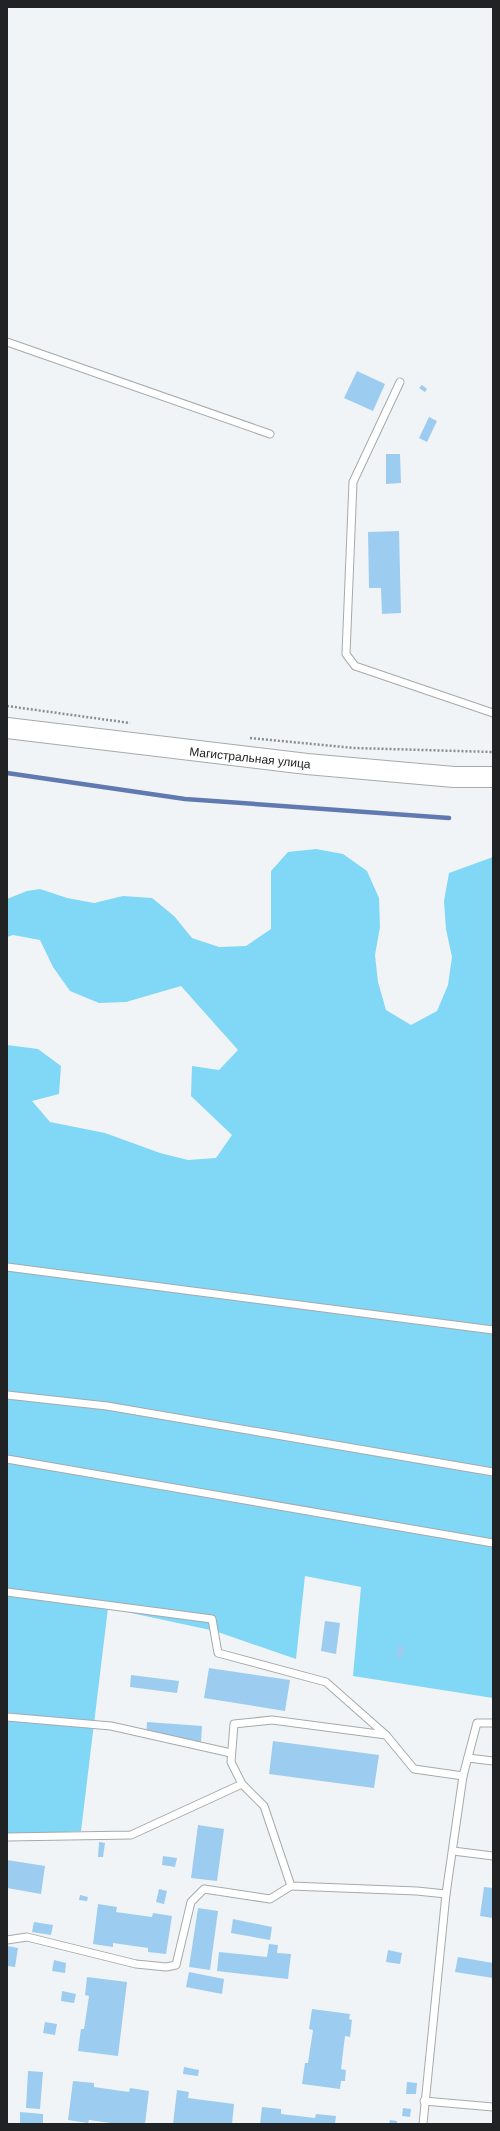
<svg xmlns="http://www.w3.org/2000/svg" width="500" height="2131" viewBox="0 0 500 2131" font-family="'DM Sans',sans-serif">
<rect width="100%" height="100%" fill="#f0f4f6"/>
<polygon fill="#80d7f6" points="316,849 343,854 367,871 379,898 380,927 375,955 378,982 386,1010 411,1025 437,1011 448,985 452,957 446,929 444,901 449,873 493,857 493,1698 353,1676 361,1587 305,1576 296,1659 215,1631 108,1608 81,1831 7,1836 7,1045 38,1049 61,1066 59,1094 32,1101 50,1122 105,1133 160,1153 188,1160 216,1158 232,1135 191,1096 192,1066 219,1070 238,1050 181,986 126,1002 99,1003 70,991 53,967 40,940 13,935 7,937 7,899 27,891 40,889 67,898 94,903 123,896 152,898 174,916 192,938 219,947 246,946 271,929 271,871 288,852"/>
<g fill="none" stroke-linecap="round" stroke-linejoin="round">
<polyline stroke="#607ab1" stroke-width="4.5" points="7,773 185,799 449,818"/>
</g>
<g fill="#9dccf1">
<polygon points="357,371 385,384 373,411 344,398"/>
<polygon points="422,385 427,389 425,392 419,388"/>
<polygon points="429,417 437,421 427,442 419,438"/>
<polygon points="386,454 400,454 401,483 386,484"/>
<polygon points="399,531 401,613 382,614 381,588 369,588 368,532"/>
<polygon points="325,1621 340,1623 336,1654 321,1651"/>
<polygon points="398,1645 405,1647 403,1658 396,1657"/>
<polygon points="209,1668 290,1680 285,1711 204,1698"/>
<polygon points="131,1675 179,1681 177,1693 130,1687"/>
<polygon points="147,1722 202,1726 201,1742 146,1738"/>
<polygon points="273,1741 379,1755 374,1788 269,1774"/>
<polygon points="198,1825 224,1829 217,1881 191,1878"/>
<polygon points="99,1842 105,1843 103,1857 98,1857"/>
<polygon points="163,1856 177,1858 175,1867 162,1865"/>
<polygon points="7,1860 45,1866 41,1894 7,1888"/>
<polygon points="484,1887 493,1888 493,1918 480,1916"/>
<polygon points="159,1889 167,1891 164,1904 156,1902"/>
<polygon points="80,1895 88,1897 87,1901 79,1900"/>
<polygon points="98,1904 117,1907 116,1912 152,1917 153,1913 172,1916 166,1954 148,1952 148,1948 113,1943 113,1947 93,1944"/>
<polygon points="198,1908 218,1911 210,1970 189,1967"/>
<polygon points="233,1919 272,1927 270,1940 231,1933"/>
<polygon points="34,1922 53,1925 51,1935 32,1932"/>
<polygon points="269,1944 278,1945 277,1953 291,1954 288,1979 217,1971 219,1952 267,1957"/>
<polygon points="7,1946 18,1948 15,1967 7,1966"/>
<polygon points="388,1950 402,1953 400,1964 386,1962"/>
<polygon points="458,1957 493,1963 493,1978 455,1972"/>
<polygon points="54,1960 66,1963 65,1973 52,1971"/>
<polygon points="189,1972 224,1979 222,1994 186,1987"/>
<polygon points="87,1977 127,1982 118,2056 78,2051 81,2029 84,2029 89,1996 85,1995"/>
<polygon points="62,1991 76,1994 74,2003 61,2001"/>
<polygon points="312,2009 350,2014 349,2019 352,2020 350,2037 345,2036 341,2069 346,2070 345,2081 341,2081 340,2089 302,2084 305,2063 308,2063 313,2030 309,2029"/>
<polygon points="45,2022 57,2024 55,2035 43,2033"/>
<polygon points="184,2067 199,2070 198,2076 183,2074"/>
<polygon points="28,2071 43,2072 40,2109 26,2108"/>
<polygon points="73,2081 94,2083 94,2087 129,2092 130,2088 149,2091 145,2124 118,2124 89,2120 88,2123 68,2120"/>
<polygon points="407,2082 417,2083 416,2094 406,2094"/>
<polygon points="177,2090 189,2092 188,2098 234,2104 232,2124 173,2124"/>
<polygon points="262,2107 281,2109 281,2114 315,2118 316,2114 336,2116 335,2124 260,2124"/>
<polygon points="403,2108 411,2109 410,2117 402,2116"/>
<polygon points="20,2112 43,2114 43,2124 20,2124"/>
<polygon points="390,2120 397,2121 397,2124 389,2124"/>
</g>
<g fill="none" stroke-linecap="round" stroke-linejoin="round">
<defs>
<g id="service">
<polyline points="7,342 270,434"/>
<polyline points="400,382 353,482 346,654 355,666 493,713"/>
<polyline points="7,1267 493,1330"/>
<polyline points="7,1395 107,1406 493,1472"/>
<polyline points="7,1459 493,1543"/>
<polyline points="7,1592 212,1619 218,1653 326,1682 386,1735"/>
<polyline points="7,1717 111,1726 231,1753"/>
<polyline points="468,1758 493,1761"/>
<polyline points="7,1837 131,1835 242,1784"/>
<polyline points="453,1851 493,1856"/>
<polyline points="446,1894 417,1891 291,1886 264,1806 242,1784 231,1762 234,1724 272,1720 386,1735 414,1769 463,1776"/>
<polyline points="7,1940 27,1937 136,1964 166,1967 176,1965 191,1902 204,1889 270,1899 291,1886"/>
<polyline points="424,2101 493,2107"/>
<polyline points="423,2124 446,1894 463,1776 477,1723 493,1723"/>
</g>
<polyline id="secondary" points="7,728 307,764 454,777 493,777"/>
</defs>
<use href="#service" stroke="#a6aaab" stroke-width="9"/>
<use href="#secondary" stroke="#a6aaab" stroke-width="22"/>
<g stroke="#8b8e90" stroke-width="2.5" stroke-dasharray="2 2" stroke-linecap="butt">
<polyline points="7,706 130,723"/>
<polyline points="250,738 354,748 493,752"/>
</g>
<use href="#service" stroke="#fff" stroke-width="7"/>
<use href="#secondary" stroke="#fff" stroke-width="20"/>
</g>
<g text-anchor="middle" stroke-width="3.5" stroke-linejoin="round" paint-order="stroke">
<g font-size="12" fill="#212223" stroke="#fff">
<text transform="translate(250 758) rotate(6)" y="4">Магистральная улица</text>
</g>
</g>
<rect width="500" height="2131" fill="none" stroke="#212223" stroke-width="16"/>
</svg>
